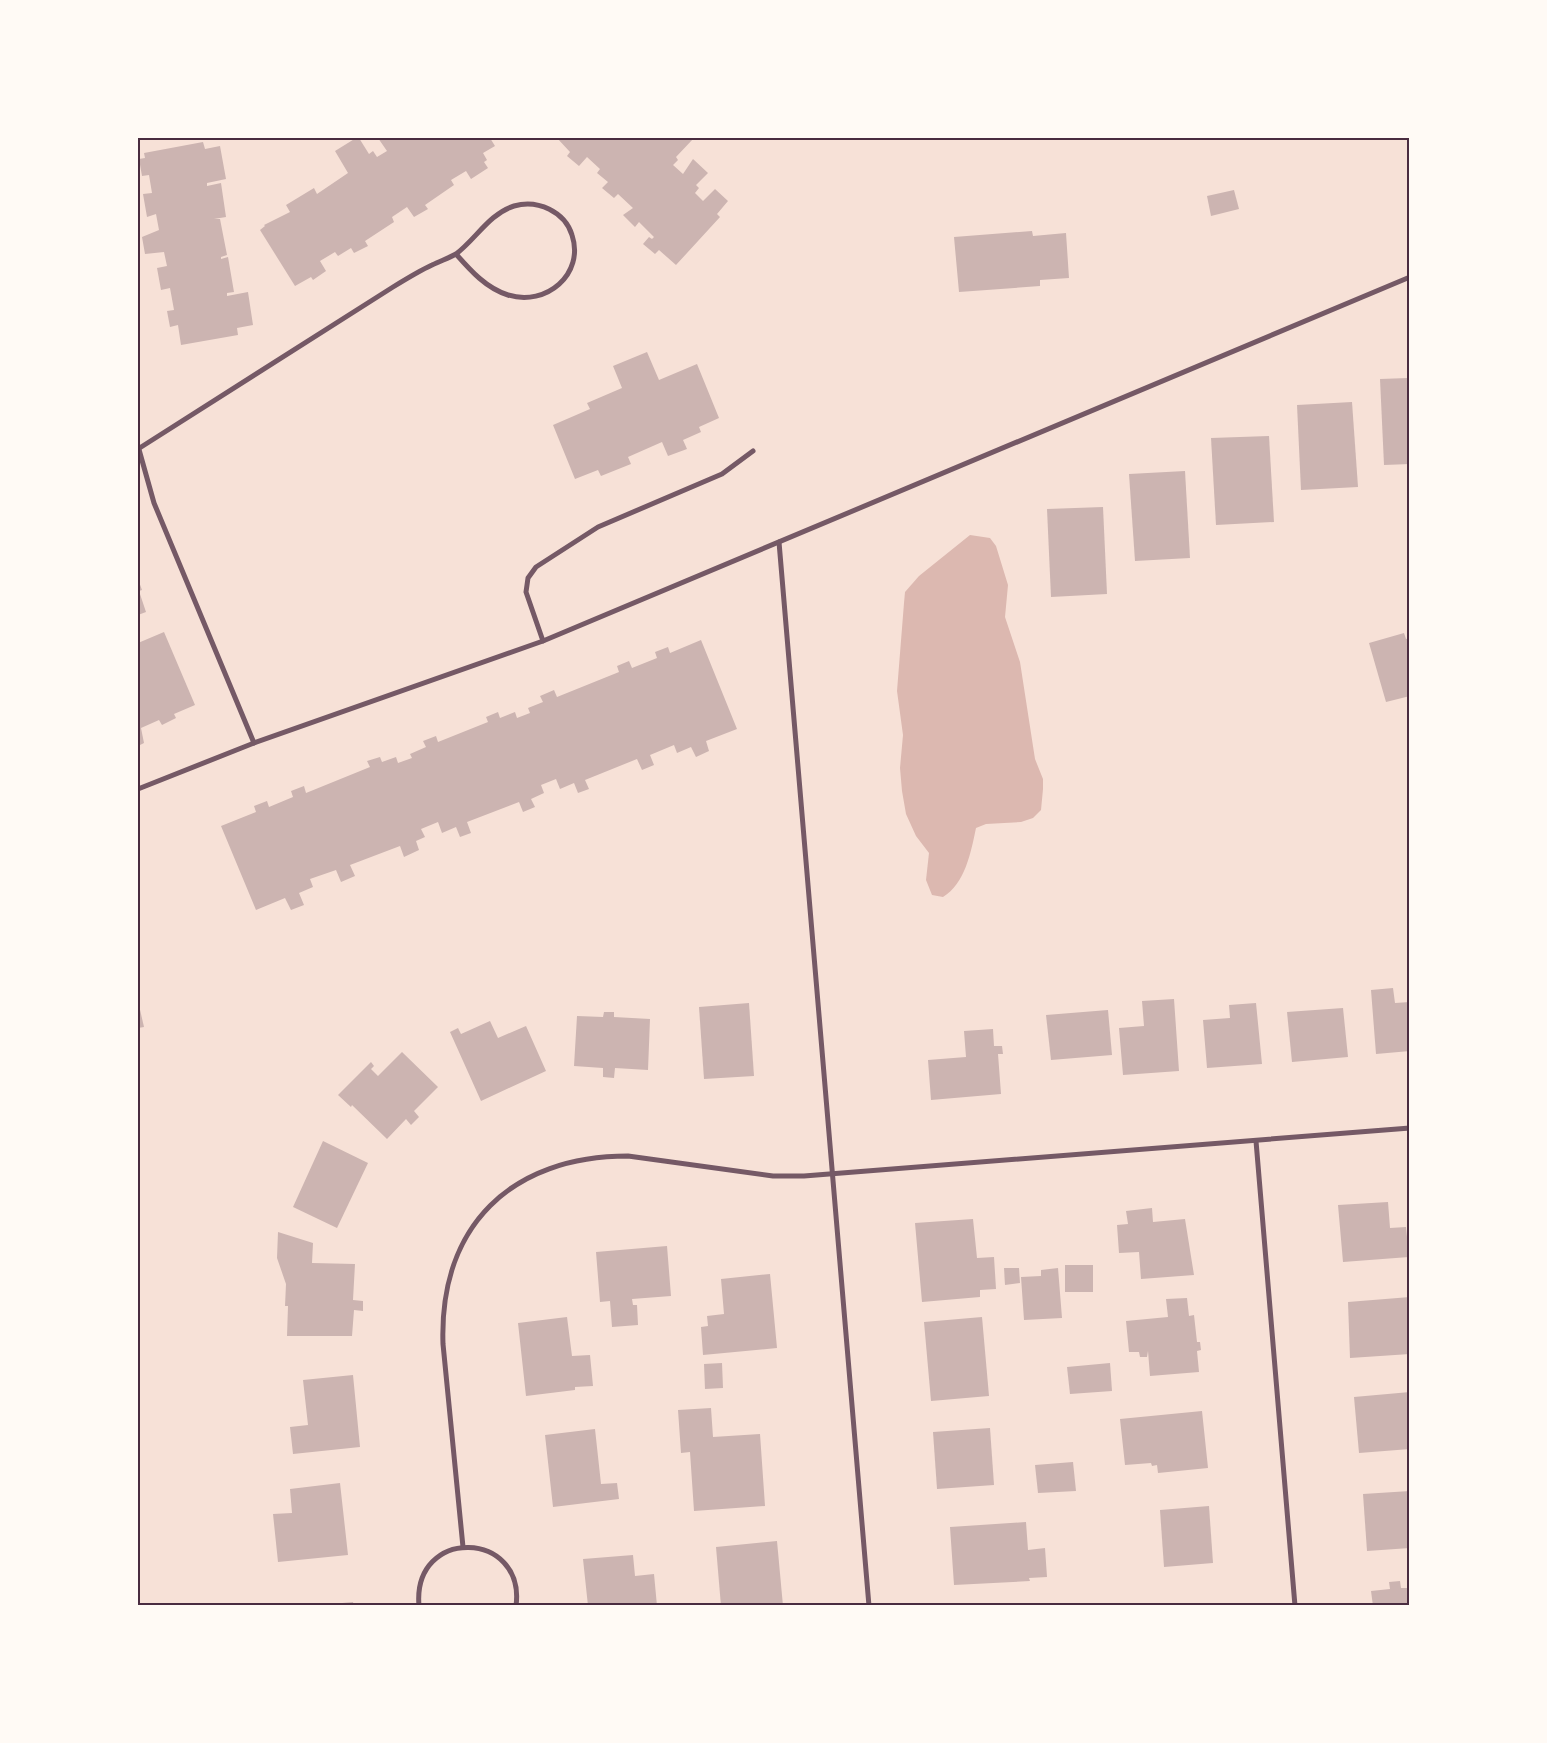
<svg xmlns="http://www.w3.org/2000/svg" width="1547" height="1743" viewBox="0 0 1547 1743" font-family="Manrope,sans-serif">
<rect width="100%" height="100%" fill="#f7e1d7"/>
<path fill="#dcb8b0" d="M 970,535 L 990,538 L 996,546 L 1008,585 L 1005,617 L 1020,662 L 1035,759 L 1043,779 L 1043,789 L 1041,810 L 1033,818 L 1021,822 L 986,824 L 976,828 C 971,852 965,884 943,897 L 932,895 L 926,880 L 929,853 L 916,836 L 906,814 L 902,791 L 900,768 L 903,735 L 897,691 L 904,603 L 905,592 L 919,576 Z"/>
<g fill="#ccb4b1">
<polygon points="356,138 359,138 369,154 373,151 377,157 387,151 378,138 490,138 495,146 483,153 487,160 484,162 488,168 471,179 466,171 451,180 454,185 425,205 428,209 414,217 407,207 392,217 394,222 365,241 368,246 354,253 351,248 338,256 335,252 320,261 326,271 313,280 311,277 295,286 260,230 265,226 264,225 290,212 286,205 314,188 317,194 348,173 335,151"/>
<polygon points="557,138 691,138 693,139 676,157 678,160 673,165 683,174 693,159 708,173 696,185 699,188 695,193 703,201 715,189 728,201 717,214 720,217 676,265 659,250 655,254 643,244 649,237 652,239 654,237 639,222 635,227 623,215 633,208 618,194 614,198 602,188 608,182 597,173 600,169 587,157 579,166 567,156 570,152"/>
<polygon points="203,142 205,149 220,146 226,179 207,183 207,186 221,183 226,217 214,219 220,219 227,255 221,257 221,259 228,257 234,292 227,293 227,296 248,292 253,325 237,328 238,335 181,345 178,325 170,327 167,311 174,310 170,288 161,290 157,268 167,266 164,252 145,254 142,237 159,230 156,214 147,217 143,194 152,193 149,175 142,176 139,159 145,158 144,153"/>
<polygon points="1234,190 1239,209 1211,216 1207,196"/>
<polygon points="1032,231 1033,236 1066,233 1069,278 1040,280 1040,286 959,292 954,237"/>
<polygon points="647,352 659,380 697,364 719,418 699,427 701,432 683,440 687,449 668,456 662,442 628,457 631,464 601,476 598,470 575,479 553,425 590,409 587,403 622,388 613,366"/>
<polygon points="1408,378 1410,464 1384,465 1380,379"/>
<polygon points="1352,402 1358,487 1301,490 1297,405"/>
<polygon points="1269,436 1274,522 1216,525 1211,438"/>
<polygon points="1185,471 1190,558 1135,561 1129,474"/>
<polygon points="1103,507 1107,594 1051,597 1047,509"/>
<polygon points="138,579 142,590 139,591 146,612 138,615"/>
<polygon points="164,632 195,705 174,714 176,718 162,725 159,720 141,728 144,743 138,746 138,643"/>
<polygon points="1404,633 1406,639 1410,638 1410,696 1386,702 1369,643"/>
<polygon points="701,640 737,729 706,741 709,751 696,757 691,747 677,753 674,745 650,755 654,765 642,770 637,759 585,780 589,789 578,793 574,783 560,789 556,779 541,785 544,793 531,799 535,807 523,812 519,802 467,822 471,833 460,837 456,827 442,833 438,822 421,829 425,837 416,841 419,850 404,857 400,846 350,865 355,876 341,882 336,870 310,879 313,887 299,893 304,905 291,910 285,898 256,910 221,826 256,812 254,806 267,801 269,807 293,797 291,791 304,786 306,793 370,767 367,761 380,757 382,762 396,757 398,763 412,758 410,754 426,747 423,741 436,736 438,742 488,722 486,717 498,712 500,718 515,712 517,718 530,713 528,708 543,702 540,696 554,690 557,697 619,672 617,666 629,661 632,668 657,658 655,652 668,647 670,653"/>
<polygon points="1393,988 1395,1003 1410,1002 1410,1051 1376,1054 1371,990"/>
<polygon points="1174,999 1179,1071 1123,1075 1119,1028 1144,1026 1142,1001"/>
<polygon points="138,1001 144,1027 138,1028"/>
<polygon points="749,1003 754,1076 704,1079 699,1007"/>
<polygon points="1256,1003 1262,1064 1207,1068 1203,1020 1230,1018 1229,1005"/>
<polygon points="1343,1008 1348,1057 1292,1062 1287,1012"/>
<polygon points="1108,1010 1112,1055 1051,1060 1046,1015"/>
<polygon points="604,1012 614,1012 614,1017 650,1019 648,1070 615,1068 614,1078 603,1077 603,1068 574,1066 577,1016 603,1017"/>
<polygon points="490,1021 498,1038 526,1026 546,1071 481,1101 450,1032 458,1028 461,1034"/>
<polygon points="993,1029 994,1046 1002,1046 1003,1054 998,1054 1001,1094 931,1100 928,1060 966,1057 964,1031"/>
<polygon points="402,1052 438,1087 414,1111 419,1117 411,1125 406,1119 387,1139 352,1105 351,1107 338,1095 371,1062 374,1066 371,1069 378,1076"/>
<polygon points="323,1141 368,1163 337,1228 293,1207"/>
<polygon points="1388,1202 1390,1228 1406,1227 1409,1257 1343,1262 1338,1205"/>
<polygon points="1152,1208 1153,1222 1185,1219 1194,1275 1141,1279 1139,1252 1119,1253 1117,1225 1128,1224 1126,1211"/>
<polygon points="973,1219 977,1258 994,1257 996,1289 980,1290 980,1297 922,1302 915,1223"/>
<polygon points="278,1232 313,1243 312,1263 355,1264 353,1300 363,1301 363,1311 354,1310 352,1336 287,1336 288,1306 285,1306 286,1284 277,1258"/>
<polygon points="667,1246 671,1296 632,1299 633,1305 637,1305 638,1325 612,1327 610,1301 600,1302 596,1252"/>
<rect x="1065" y="1265" width="28" height="27"/>
<polygon points="1004,1268 1019,1268 1020,1283 1005,1285"/>
<polygon points="1058,1268 1062,1318 1024,1320 1021,1277 1041,1276 1041,1270"/>
<polygon points="770,1274 777,1348 703,1355 701,1327 708,1326 707,1316 724,1314 721,1279"/>
<polygon points="1410,1297 1410,1354 1350,1358 1348,1302"/>
<polygon points="1187,1298 1189,1316 1194,1315 1197,1342 1200,1342 1201,1350 1197,1351 1199,1372 1150,1376 1148,1351 1147,1357 1140,1357 1139,1352 1129,1352 1126,1321 1168,1317 1166,1299"/>
<polygon points="567,1317 572,1356 590,1355 593,1386 575,1387 575,1390 526,1396 518,1323"/>
<polygon points="982,1317 989,1396 931,1401 924,1322"/>
<polygon points="722,1363 723,1388 705,1389 704,1364"/>
<polygon points="1110,1363 1112,1391 1070,1394 1067,1367"/>
<polygon points="353,1375 360,1447 293,1454 290,1427 308,1425 303,1380"/>
<polygon points="1410,1392 1410,1449 1359,1453 1354,1397"/>
<polygon points="711,1408 713,1437 760,1434 765,1506 694,1511 690,1452 681,1453 678,1410"/>
<polygon points="1202,1411 1208,1468 1158,1473 1157,1465 1152,1466 1151,1463 1125,1465 1120,1419"/>
<polygon points="990,1428 994,1485 937,1489 933,1432"/>
<polygon points="595,1429 601,1484 617,1483 619,1499 553,1507 545,1435"/>
<polygon points="1073,1462 1076,1491 1038,1493 1035,1465"/>
<polygon points="340,1483 348,1555 278,1562 273,1514 292,1513 290,1489"/>
<polygon points="1410,1491 1410,1548 1367,1551 1363,1494"/>
<polygon points="1209,1506 1213,1563 1164,1567 1160,1510"/>
<polygon points="1026,1522 1028,1550 1045,1548 1047,1577 1029,1578 1030,1581 954,1585 950,1527"/>
<polygon points="777,1541 783,1606 721,1606 716,1547"/>
<polygon points="633,1555 635,1576 654,1574 657,1606 588,1606 583,1559"/>
<polygon points="1400,1581 1401,1588 1410,1588 1410,1606 1373,1606 1371,1591 1390,1589 1389,1582"/>
<polygon points="353,1602 354,1606 331,1606 331,1604"/>
</g>
<g fill="none" stroke-linecap="round" stroke-linejoin="round">
<g stroke="#755966" stroke-width="5">
<polyline points="138,446 154,503 254,743"/>
<path d="M 138,449 C 223,395 308,341 393,287 C 406,279 419,271 432,265 C 440,261 449,258 456,254 C 476,239 489,214 514,206 C 538,199 565,212 572,235 C 585,274 546,307 508,295 C 486,288 471,271 456,254"/>
<polyline points="779,542 869,1606"/>
<polyline points="543,641 526,592 528,578 536,567 598,527 722,474 753,451"/>
<polyline points="138,789 254,743 543,641 1410,277"/>
<polyline points="1256,1141 1295,1606"/>
<path d="M 463,1547 L 443,1344 C 439,1226 511,1156 628,1156 L 773,1176 L 804,1176 L 1410,1128"/>
<path d="M 419,1606 C 412,1526 526,1530 516,1606"/>
</g>
</g>
<rect width="1547" height="1743" fill="none" stroke="#fffaf5" stroke-width="278"/>
<rect x="139" y="139" width="1269" height="1465" fill="none" stroke="#4a2c40" stroke-width="2"/>
</svg>
